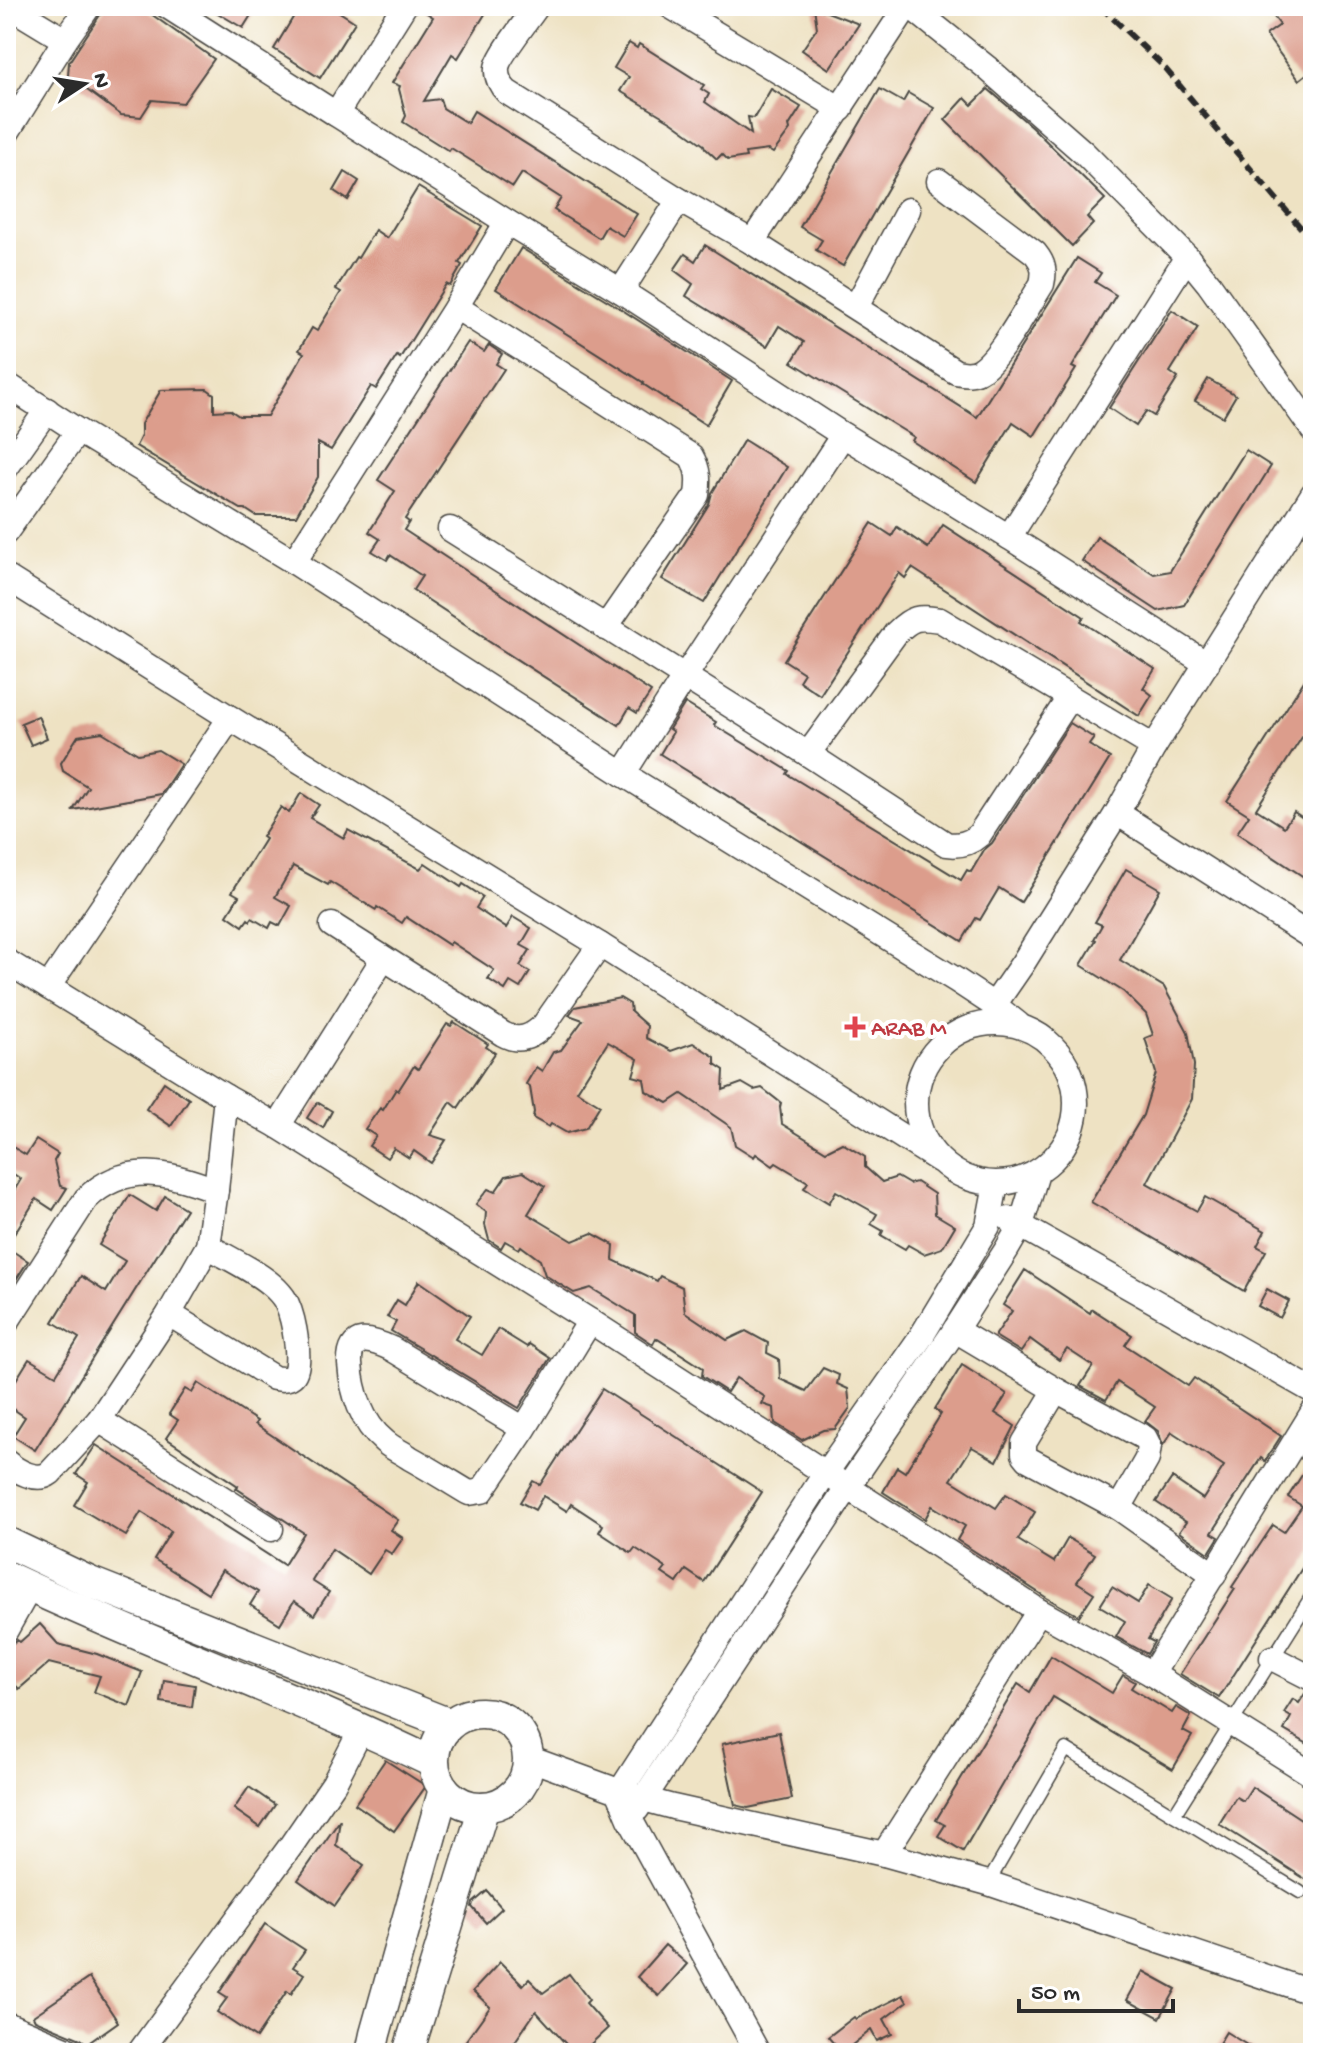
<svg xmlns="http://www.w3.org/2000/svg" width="1319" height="2059" viewBox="0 0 1319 2059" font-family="'Gochi Hand',sans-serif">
<rect width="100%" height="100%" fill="#fff"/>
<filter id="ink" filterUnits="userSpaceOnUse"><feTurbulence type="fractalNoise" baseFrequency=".0125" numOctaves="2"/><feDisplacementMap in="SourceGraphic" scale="16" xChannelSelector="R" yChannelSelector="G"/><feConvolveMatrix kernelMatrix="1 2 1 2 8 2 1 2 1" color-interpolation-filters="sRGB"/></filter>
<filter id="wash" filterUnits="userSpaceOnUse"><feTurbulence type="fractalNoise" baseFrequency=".006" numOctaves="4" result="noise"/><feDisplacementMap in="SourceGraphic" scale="32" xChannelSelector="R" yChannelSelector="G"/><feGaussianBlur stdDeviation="1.8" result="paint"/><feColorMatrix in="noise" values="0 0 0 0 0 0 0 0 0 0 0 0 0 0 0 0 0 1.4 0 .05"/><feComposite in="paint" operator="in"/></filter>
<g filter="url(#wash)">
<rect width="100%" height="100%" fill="#eee2c3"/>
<g id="blocks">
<g fill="#dc9d8c">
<polygon points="106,6 144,9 214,59 183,103 152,100 141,117 121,115 68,76 69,62"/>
<polygon points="206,6 243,6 253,12 243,28"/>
<polygon points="300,6 330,6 355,22 320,78 274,49"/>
<polygon points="419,6 490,6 458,58 452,54 424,101 440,99 443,108 467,123 474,111 637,214 623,236 606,226 599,238 554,210 561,198 522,173 513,187 451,148 449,151 403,122 406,116 399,89 400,86 392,83 433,17 419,8"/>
<polygon points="1280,6 1298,6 1313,27 1313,69 1299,80 1266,35 1280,25 1271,13"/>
<polygon points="814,7 859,24 829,69 802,50 817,28"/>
<polygon points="629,43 637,48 639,44 704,85 701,89 709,94 705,102 751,134 748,117 754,118 771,89 801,107 789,126 790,130 773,153 768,150 745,153 746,157 728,160 722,154 717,159 705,148 704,145 672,122 620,91 629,77 614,68"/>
<polygon points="880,89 903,102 908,93 934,108 843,266 816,250 822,240 800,227"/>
<polygon points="988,89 1032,127 1105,199 1087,217 1093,224 1072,246 945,120 965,98 972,105"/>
<polygon points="345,172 359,181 348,200 334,191"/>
<polygon points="418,187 482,226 459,263 462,265 450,286 446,284 400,358 397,356 376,389 371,386 331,450 318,443 318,477 296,516 256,516 245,509 241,509 136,446 141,436 141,424 161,390 207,389 214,394 214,411 230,410 239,416 267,416 304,353 299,350 312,328 317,331 341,292 336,289 356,257 358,258 375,230 387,238"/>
<polygon points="705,245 977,417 1077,258 1101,273 1095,282 1116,295 1072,367 1076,369 1034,436 1013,422 976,482 912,441 914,437 792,362 804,342 779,326 767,346 686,296 693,284 674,270 685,254 695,261"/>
<polygon points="521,248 613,304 732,381 706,425 643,384 644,383 496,289"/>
<polygon points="1172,310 1198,327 1170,372 1178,378 1154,416 1146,411 1136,426 1109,408"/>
<polygon points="468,342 484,352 489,345 502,354 496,364 504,369 405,519 409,522 404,530 651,692 637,713 629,708 619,725 485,639 486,638 413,590 422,576 390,555 387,560 372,551 380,539 369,532 395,491 378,480"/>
<polygon points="1208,379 1236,395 1223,417 1195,401"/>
<polygon points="744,440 787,467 704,603 662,579 709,504 712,493"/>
<polygon points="1246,450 1271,466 1184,605 1158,611 1082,561 1097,537 1154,574 1170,571"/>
<polygon points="872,523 892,536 897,527 928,548 943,525 1084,617 1081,621 1155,669 1143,688 1152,695 1139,716 912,568 905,578 899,573 820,695 799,681 804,673 784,660"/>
<polygon points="1313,667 1313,720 1256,809 1284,827 1294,812 1313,825 1313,883 1237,833 1249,815 1227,801"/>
<polygon points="685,703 716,722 714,725 789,771 787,774 961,880 967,870 971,872 984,850 992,843 1070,723 1094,738 1089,745 1110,758 1021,902 999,888 980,920 976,918 962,941 660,754 673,732 669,729"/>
<polygon points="38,716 47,738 31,745 21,723"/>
<polygon points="102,732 138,754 158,750 181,764 161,794 73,810 88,787 63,771 61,763 78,736"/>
<polygon points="301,793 319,805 310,818 344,838 348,830 420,869 425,863 461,887 463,884 483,897 476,908 506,928 513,917 531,928 521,945 530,950 520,966 530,972 520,988 510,982 505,990 488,979 494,970 451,942 449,945 406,917 402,923 377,907 376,910 330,882 328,885 293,866 275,897 291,906 280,926 272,922 269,928 252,918 250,921 248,919 243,926 227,915 239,896 232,892 265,839 262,837 281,807 289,813"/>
<polygon points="1126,869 1160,889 1120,960 1164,987 1188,1032 1194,1065 1192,1099 1147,1183 1197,1211 1205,1197 1265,1231 1257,1246 1266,1251 1244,1291 1091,1202 1143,1115 1156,1073 1145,1038 1153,1035 1146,1014 1124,992 1081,965 1096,940 1094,939 1102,925 1095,922"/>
<polygon points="620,998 630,1004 631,1012 647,1026 646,1038 671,1051 693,1043 715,1057 715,1064 724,1070 723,1090 742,1083 754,1090 762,1088 781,1103 780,1107 782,1124 826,1151 842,1143 865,1157 865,1167 882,1182 897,1177 909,1184 916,1182 934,1194 935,1214 955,1226 942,1248 924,1254 908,1245 905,1249 881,1235 883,1231 871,1224 877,1214 836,1191 829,1203 804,1188 808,1182 776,1163 773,1166 756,1154 754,1157 735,1145 731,1127 682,1094 668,1103 646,1091 644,1079 633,1076 638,1059 608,1042 577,1091 600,1105 586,1128 567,1133 551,1124 549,1127 533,1118 534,1112 530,1087 526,1084 536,1067 542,1071 553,1052 561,1050 583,1020 569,1015 575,1007"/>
<polygon points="454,1022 488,1044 486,1047 495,1053 458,1108 451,1102 430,1135 446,1140 431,1163 414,1151 409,1158 394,1148 387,1158 369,1146 376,1136 365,1129 380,1108 383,1110 396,1089 398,1091 414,1066 418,1069 447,1024 451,1026"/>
<polygon points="164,1082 189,1099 171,1126 146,1109"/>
<polygon points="317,1102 332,1111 323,1128 307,1118"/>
<polygon points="36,1140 58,1154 54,1161 60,1186 67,1188 53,1210 36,1199 6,1247 6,1204 21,1179 6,1169 6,1143 26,1155"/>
<polygon points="523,1172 545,1186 528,1214 573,1241 592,1233 614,1245 613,1260 657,1281 660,1276 682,1287 685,1312 727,1340 746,1331 768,1343 767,1353 779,1359 780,1379 806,1391 823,1368 839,1375 837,1384 848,1389 850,1408 835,1429 823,1430 802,1440 775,1423 774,1408 762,1404 765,1397 736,1378 727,1392 702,1376 703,1368 656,1338 653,1344 635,1332 635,1315 591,1288 574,1293 545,1275 540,1260 521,1246 519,1249 505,1241 501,1248 489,1240 485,1225 486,1212 476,1204 488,1189 495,1192 506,1176"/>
<polygon points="130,1195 156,1211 165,1196 186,1209 35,1450 13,1436 25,1417 6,1404 6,1396 29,1359 56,1375 79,1338 53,1322 81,1276 106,1292 125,1261 99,1245"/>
<polygon points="6,1247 28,1261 6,1295"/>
<polygon points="1025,1270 1090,1313 1092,1309 1132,1335 1125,1345 1188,1386 1194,1378 1281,1436 1265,1461 1261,1458 1212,1533 1219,1537 1209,1553 1179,1532 1186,1522 1156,1502 1172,1478 1203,1499 1224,1466 1172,1432 1163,1445 1158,1431 1145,1421 1155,1407 1117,1382 1106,1400 1080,1386 1093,1366 1067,1349 1059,1360 1030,1339 1021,1352 995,1336 1012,1311 1003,1305"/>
<polygon points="419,1281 470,1316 455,1339 482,1355 498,1329 527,1347 529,1344 550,1358 519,1408 391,1331 396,1322 387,1317 397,1300 405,1305"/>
<polygon points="1267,1289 1289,1301 1280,1318 1258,1306"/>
<polygon points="962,1365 1007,1394 995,1413 1015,1426 997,1461 972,1447 951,1480 996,1508 1006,1494 1035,1512 1018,1540 1054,1562 1068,1538 1095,1554 1077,1582 1094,1593 1079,1616 1047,1598 957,1540 965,1526 932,1506 925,1519 883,1492 897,1467 905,1472 941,1414 935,1409"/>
<polygon points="198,1383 257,1421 255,1424 398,1520 391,1530 403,1538 392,1554 385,1550 369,1574 332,1549 312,1581 329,1592 314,1615 294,1601 280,1624 250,1605 258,1592 222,1570 208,1593 154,1559 171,1531 141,1512 126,1536 74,1505 88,1482 76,1474 96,1445 284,1565 304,1533 236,1488 238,1486 166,1438 178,1420 169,1414 185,1389 192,1393"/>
<polygon points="602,1389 762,1492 704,1582 686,1570 677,1583 662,1573 666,1568 635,1548 631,1553 599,1532 603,1525 571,1504 567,1511 543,1496 535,1510 520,1502 533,1481 540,1485"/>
<polygon points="1313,1458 1313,1551 1219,1698 1180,1674 1235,1589 1232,1587 1273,1525 1284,1532 1302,1506 1288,1497"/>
<polygon points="1149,1585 1172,1599 1148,1639 1154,1642 1147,1654 1116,1637 1125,1621 1100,1606 1112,1587 1138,1603"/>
<polygon points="40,1624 58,1644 97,1654 142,1672 129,1706 94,1692 100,1676 49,1663 19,1689 6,1675 6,1645 13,1643 17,1640 20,1642"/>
<polygon points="1051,1656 1112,1693 1123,1675 1135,1682 1131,1688 1172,1713 1176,1707 1191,1716 1183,1731 1192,1736 1173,1769 1053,1697 963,1851 938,1836 945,1825 936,1820 1018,1684 1030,1692"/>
<polygon points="164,1680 195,1685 192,1707 161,1702"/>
<polygon points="1306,1692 1313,1694 1313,1747 1284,1730 1291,1717 1284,1713 1293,1699 1299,1703"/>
<polygon points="779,1732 792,1799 748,1808 735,1805 722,1744"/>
<polygon points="385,1760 426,1786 394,1831 355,1804"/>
<polygon points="249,1787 275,1805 260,1827 234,1809"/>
<polygon points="1252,1787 1313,1827 1313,1884 1219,1824 1236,1797 1243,1801"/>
<polygon points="340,1820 336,1845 364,1865 335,1906 298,1880"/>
<polygon points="487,1891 502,1908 486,1923 472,1907 473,1903"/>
<polygon points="265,1924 305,1950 293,1967 304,1974 291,1994 287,1991 256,2038 217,2012 227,1998 219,1993"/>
<polygon points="665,1945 687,1964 659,1996 637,1977"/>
<polygon points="500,1962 523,1985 529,1979 543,1993 569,1974 589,2000 586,2003 608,2028 581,2053 574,2053 536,2011 507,2053 457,2053 490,2007 473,1991"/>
<polygon points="1143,1971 1176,1989 1160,2018 1127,2000"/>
<polygon points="89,1978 118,2022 87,2044 81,2039 35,2020 33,2016"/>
<polygon points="903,1995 907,2002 884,2019 892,2034 877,2041 871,2030 842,2053 828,2037 854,2017 856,2019"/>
<polygon points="1226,2032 1260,2053 1213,2053"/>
</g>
</g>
</g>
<g filter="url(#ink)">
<use href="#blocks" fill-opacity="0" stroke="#484642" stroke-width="2"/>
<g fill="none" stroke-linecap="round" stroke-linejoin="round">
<defs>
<g id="service">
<polyline points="1174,1815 1313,1594"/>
<polyline points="988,1883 1066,1749 1300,1892"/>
</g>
<g id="minor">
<polyline points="9,6 65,40"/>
<polyline points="167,6 336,114"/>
<polyline points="404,6 336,114 507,222 621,291 843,435 1009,537 1207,664"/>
<path d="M 537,6 C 529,18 498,57 497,68 C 496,77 501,86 507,92 L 679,200 L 752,242 L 956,372 C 965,374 974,375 982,369 C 1001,356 1028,306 1042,284 C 1045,271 1044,264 1035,253 L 939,181"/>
<polyline points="670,6 841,109"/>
<polyline points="910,6 986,67 1084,153 1187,257 1209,284 1313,430"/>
<polyline points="6,134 65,40 89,6"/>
<polyline points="752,242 907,6"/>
<polyline points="621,291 679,200"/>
<path d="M 456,307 L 691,456 C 699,470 699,480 697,495 L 605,628"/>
<polyline points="856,307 908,210"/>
<polyline points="6,384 78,431 294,562 623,774 956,980 994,1005 1018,1024"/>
<polyline points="6,468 47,410"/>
<path d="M 450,529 L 808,754 L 946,844 C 959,846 969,844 979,835 L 1069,698"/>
<polyline points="6,532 78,431"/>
<polyline points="1009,537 1187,257"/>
<polyline points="294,562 456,307 507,222"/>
<polyline points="6,577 230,718"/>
<path d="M 808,754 L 896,633 C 913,616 918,617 940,620 L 1154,747"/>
<polyline points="623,774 685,676 843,435"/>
<polyline points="1117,813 1313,938"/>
<path d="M 332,925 L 503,1034 C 519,1043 532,1037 544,1025 L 600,945"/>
<polyline points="6,961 226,1097 278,1126 590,1321 1039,1611 1152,1674 1313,1775"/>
<polyline points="48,987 230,718 600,945 939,1160"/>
<polyline points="994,1005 1023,963 1117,813 1154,747 1313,494"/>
<circle cx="996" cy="1103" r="80"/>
<polyline points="278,1126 383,959"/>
<polyline points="1009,1219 1313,1391"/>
<path d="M 169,1314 L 274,1378 C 280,1379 287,1380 292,1376 C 304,1367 293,1317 287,1304 C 285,1299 280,1293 276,1289 C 259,1272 229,1259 208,1246"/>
<path d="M 6,1323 L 86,1199 C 126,1160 169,1173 216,1190"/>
<polyline points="955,1330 1056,1390 1145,1438 1149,1446 1147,1459 1119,1508"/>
<polyline points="1056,1390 1024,1443 1024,1454 1028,1459 1119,1508 1214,1575"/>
<polyline points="99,1420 271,1529"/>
<path d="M 524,1429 L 392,1349 C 371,1339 349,1332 350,1364 C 352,1392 362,1423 384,1441 C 391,1448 402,1452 410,1458 C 430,1469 449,1481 469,1493 L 482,1491 L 524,1429 L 590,1321"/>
<path d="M 6,1462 C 17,1471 37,1483 50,1473 L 99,1420 L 169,1314 L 208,1246 L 216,1190 L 226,1097"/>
<polyline points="6,1630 30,1587"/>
<polyline points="1272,1658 1313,1679"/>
<polyline points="1152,1674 1313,1412"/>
<polyline points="528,1758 632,1796 673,1807 884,1854 988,1883 1313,1993"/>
<polyline points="637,1809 848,1487 955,1330 1007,1249 1021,1225 1037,1173"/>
<polyline points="884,1854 1039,1611"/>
<polyline points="6,2024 75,2053"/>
<polyline points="139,2053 290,1847 334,1783 362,1728"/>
<polyline points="758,2053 630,1819 619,1793 825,1474 921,1337 988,1226 996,1184"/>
</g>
<g id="tertiary">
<polyline points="6,1542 90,1582 450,1724"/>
<path d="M 6,1576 C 147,1643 294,1695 434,1763"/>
<circle cx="481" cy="1760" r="47"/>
<polyline points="371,2053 375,2034 444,1789"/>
<polyline points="408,2053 484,1807"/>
</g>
</defs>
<use href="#service" stroke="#484642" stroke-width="15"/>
<use href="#minor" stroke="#484642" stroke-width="27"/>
<use href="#tertiary" stroke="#484642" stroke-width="33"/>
<use href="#service" stroke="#fff" stroke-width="12"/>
<use href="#minor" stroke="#fff" stroke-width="24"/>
<use href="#tertiary" stroke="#fff" stroke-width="30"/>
<polyline stroke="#2b2b2b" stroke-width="6" stroke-dasharray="12 6" stroke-linecap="butt" points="1100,6 1162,65 1313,242"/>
</g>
</g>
<path fill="#e0444e" stroke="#fff" stroke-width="3" d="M851 1015h8v8h8v8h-8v8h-8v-8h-8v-8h8z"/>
<g text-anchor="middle" stroke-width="8" stroke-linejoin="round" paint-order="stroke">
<g font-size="24" fill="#be3a42" stroke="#fff" text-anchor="start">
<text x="871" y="1035">ARAB M</text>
</g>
</g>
<rect width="1319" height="2059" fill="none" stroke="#fff" stroke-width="32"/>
<g transform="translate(84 84) rotate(78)" stroke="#ffffff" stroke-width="6" paint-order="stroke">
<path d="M0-6L14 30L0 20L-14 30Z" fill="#2b2b2b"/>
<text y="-12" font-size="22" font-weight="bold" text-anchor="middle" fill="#2b2b2b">N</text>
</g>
<path d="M1019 1999v12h154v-12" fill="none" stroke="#2b2b2b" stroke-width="4"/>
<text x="1031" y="1999" font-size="24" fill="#2b2b2b" stroke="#ffffff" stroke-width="6" paint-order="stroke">50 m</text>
</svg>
